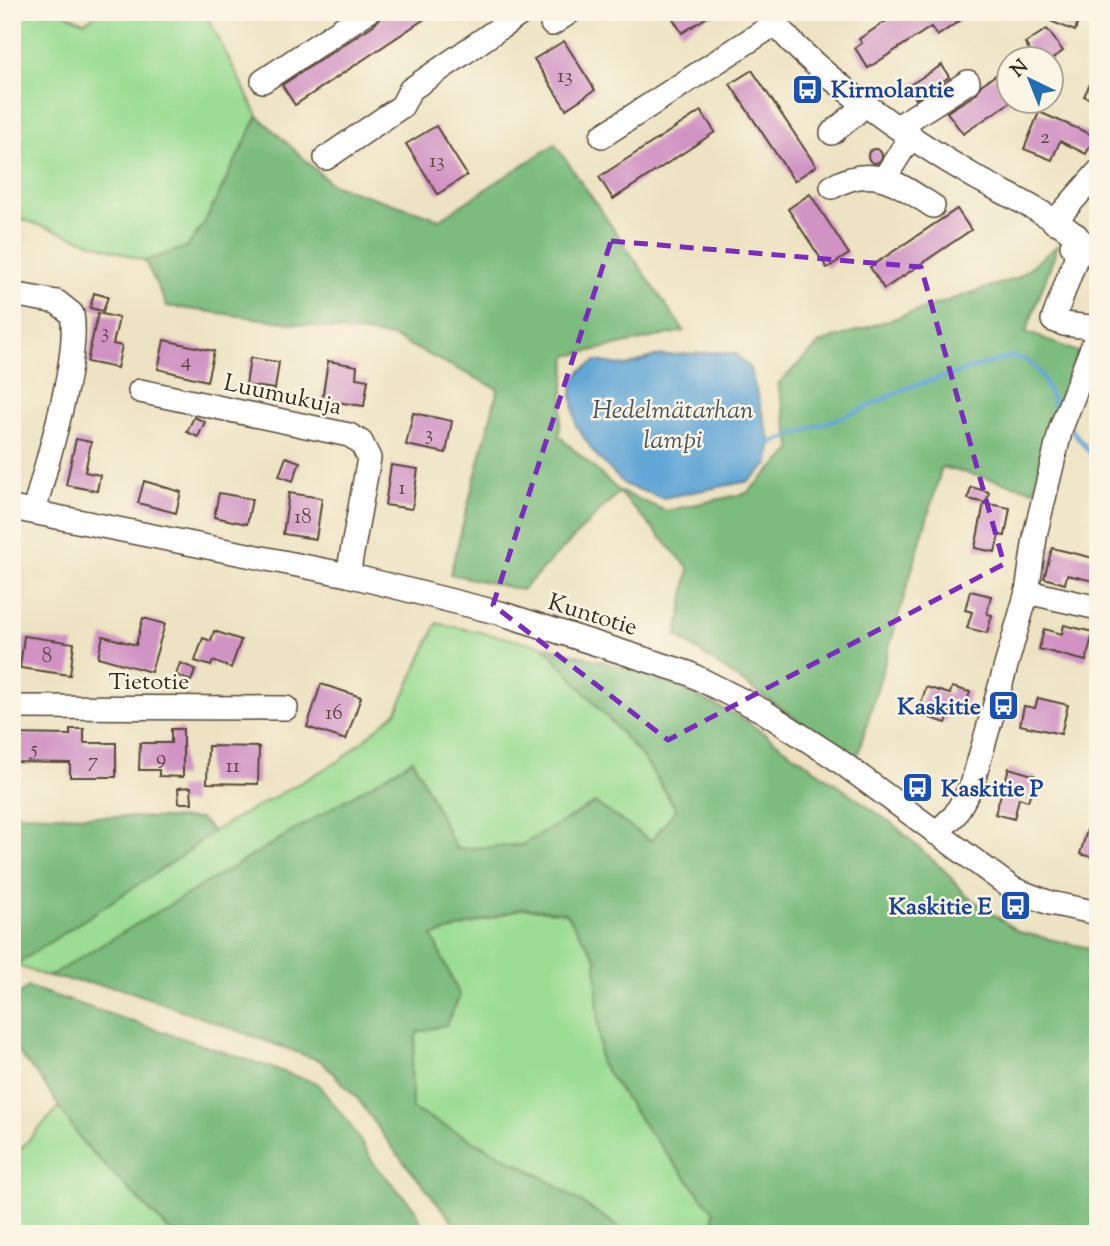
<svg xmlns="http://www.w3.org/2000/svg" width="1110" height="1246" viewBox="0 0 1110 1246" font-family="'Sorts Mill Goudy',serif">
<rect width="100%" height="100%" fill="#fcf5e5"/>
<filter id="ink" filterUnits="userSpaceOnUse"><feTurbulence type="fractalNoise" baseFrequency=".0143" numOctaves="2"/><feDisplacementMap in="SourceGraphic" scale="14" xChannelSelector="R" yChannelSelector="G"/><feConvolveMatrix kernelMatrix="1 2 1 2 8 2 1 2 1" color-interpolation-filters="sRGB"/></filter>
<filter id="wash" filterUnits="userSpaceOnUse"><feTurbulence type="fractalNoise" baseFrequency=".00686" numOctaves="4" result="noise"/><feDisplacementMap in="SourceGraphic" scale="28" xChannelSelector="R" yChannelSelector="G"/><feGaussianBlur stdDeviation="1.57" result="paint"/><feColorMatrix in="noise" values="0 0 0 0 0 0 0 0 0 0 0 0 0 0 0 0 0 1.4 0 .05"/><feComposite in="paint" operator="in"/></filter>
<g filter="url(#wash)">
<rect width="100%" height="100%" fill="#ede3c2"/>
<g fill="#9bdd94" stroke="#6b8459" stroke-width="2">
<polygon points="12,12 62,12 84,22 101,12 205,12 258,116 205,222 187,247 145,261 12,216"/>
<polygon points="437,623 544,646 645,760 676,809 651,841 595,803 522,845 456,849 413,760 48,977 15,965 183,855 213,831 341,760 397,711"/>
<polygon points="523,908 566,913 596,958 600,1062 646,1128 714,1212 712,1234 630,1234 540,1175 412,1109 411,1068 432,936"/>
<polygon points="60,1106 84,1144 173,1234 12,1234 12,1158"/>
</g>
<g fill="#7cbc7e" stroke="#5c734e" stroke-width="2">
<polygon points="258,116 331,184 440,219 555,144 684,331 567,356 559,436 619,491 666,511 747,493 792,450 778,384 820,343 1017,278 1058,245 1026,332 1078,352 1034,490 942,467 856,761 677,636 689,568 619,492 522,590 450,574 498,389 393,337 167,306 145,261 187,247 205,222"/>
<polygon points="544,646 655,676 742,718 894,825 947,873 964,894 1019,932 1098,950 1098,1234 712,1234 714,1212 646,1128 600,1062 596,958 566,913 523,908 432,936 460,996 446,1025 417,1032 411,1068 412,1109 540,1176 630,1234 457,1234 451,1219 393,1149 358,1099 321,1061 121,988 48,977 413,760 456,849 522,845 595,803 651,841 676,809 645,760"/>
<polygon points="12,814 200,819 213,831 183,855 15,965 12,964"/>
<polygon points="28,987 317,1083 351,1126 374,1164 416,1210 425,1234 173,1234 84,1144 40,1078 12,1045 12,999"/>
</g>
<polygon fill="#60a6d6" stroke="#4e687a" stroke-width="2" points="719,352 736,354 750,369 771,443 769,464 749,481 663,498 625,485 594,453 576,425 572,395 574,380 582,370 596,361 626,366 655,356"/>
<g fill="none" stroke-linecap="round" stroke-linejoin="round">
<g stroke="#60a6d6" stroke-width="4.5">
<polyline points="1072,430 1098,463"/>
<path d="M 771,443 L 861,410 L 906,388 L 1013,356 C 1041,362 1044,382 1055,406"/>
</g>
</g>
<g id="blocks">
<g fill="#d093c4">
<polygon points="385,12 435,12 295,105 282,85 375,24"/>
<polygon points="669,12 715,12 682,33"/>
<polygon points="900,12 910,12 916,20 928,12 973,12 937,36 931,27 868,68 855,48 862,43 859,39"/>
<polygon points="1053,12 1081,12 1075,31 1050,21"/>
<polygon points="1047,29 1063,51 1051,60 1017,60 1030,51 1025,43"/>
<polygon points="564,41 595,90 566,109 534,59"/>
<polygon points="942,65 949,77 916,99 908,86"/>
<polygon points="1009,66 1009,103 963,134 947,112 976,94 981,85"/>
<polygon points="1098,68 1098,103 1084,96"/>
<polygon points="752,70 816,166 794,181 730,84"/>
<polygon points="701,111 715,132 613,199 599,177"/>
<polygon points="1039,112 1095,136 1086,154 1060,141 1052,160 1024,149"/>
<polygon points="436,126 467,175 438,194 406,144"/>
<circle cx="875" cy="156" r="7"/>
<polygon points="810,194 849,254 827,268 788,209"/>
<polygon points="957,209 971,230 884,289 870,267"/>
<polygon points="94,293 108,297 103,311 90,308"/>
<polygon points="98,313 119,318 113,344 122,346 117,368 87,362"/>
<polygon points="164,340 214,351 207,381 158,369"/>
<polygon points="250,358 279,362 275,389 246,385"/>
<polygon points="328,361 357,366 356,378 368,380 364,406 322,400"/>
<polygon points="413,413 452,421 446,453 406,445"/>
<polygon points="194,417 205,422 198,437 187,432"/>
<polygon points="76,439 91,442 85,472 100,475 97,491 66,485"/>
<polygon points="286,457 300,462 293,481 279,476"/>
<polygon points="391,465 418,469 412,509 385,505"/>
<polygon points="144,481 181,492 176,513 138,503"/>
<polygon points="971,487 989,492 986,503 968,499"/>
<polygon points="219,493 252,499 247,524 214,517"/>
<polygon points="289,493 322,498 316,539 283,534"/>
<polygon points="984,503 1010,508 1005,536 999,535 995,552 975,548"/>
<polygon points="1052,548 1098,559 1098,582 1067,575 1065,584 1044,578"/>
<polygon points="970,591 991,596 987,614 992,615 987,633 967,628 972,612 965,610"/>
<polygon points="143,618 165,624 151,672 98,657 103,636 136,645"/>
<polygon points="1064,625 1093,632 1086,661 1039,649 1044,629 1062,634"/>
<polygon points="214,631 241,640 231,668 213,661 211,666 195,661 203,638 211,641"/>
<polygon points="24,636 74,643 70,675 20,668"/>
<polygon points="180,663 196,669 191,681 176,675"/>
<polygon points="321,684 361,697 346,740 307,727"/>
<polygon points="926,687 950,694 952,687 970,692 963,716 950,712 946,723 918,714"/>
<polygon points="1038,698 1068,705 1061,734 1020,725 1024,706 1035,708"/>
<polygon points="70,729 84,729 84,743 116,743 116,777 70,777 70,763 12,762 12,734 70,735"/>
<polygon points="171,729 183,729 183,777 159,776 159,770 139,770 140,743 171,743"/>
<polygon points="208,746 259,747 258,784 207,783"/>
<polygon points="1009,768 1036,776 1028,801 1019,798 1014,819 995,814"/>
<polygon points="191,787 192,803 179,803 178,788"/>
<polygon points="1087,830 1098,834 1098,859 1080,854"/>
</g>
</g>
</g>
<g filter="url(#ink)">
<use href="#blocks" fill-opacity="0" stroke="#564637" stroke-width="2"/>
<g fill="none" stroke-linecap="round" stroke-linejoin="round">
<defs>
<g id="minor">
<path d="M 767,12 C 804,68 916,143 975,177 C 1012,198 1076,224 1098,260"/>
<polyline points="552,24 570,12"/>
<polyline points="263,81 367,12"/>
<polyline points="899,126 968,82"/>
<polyline points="832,133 856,113 863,101"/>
<polyline points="602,136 775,24"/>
<polyline points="326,158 402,106 410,90 523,12"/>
<polyline points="885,177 911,136"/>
<path d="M 832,187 C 873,163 898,184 933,206"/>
<polyline points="1054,222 1098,172"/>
<polyline points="1076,235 1072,246 1077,255 1053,320 1064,324 1098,328"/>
<path d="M 12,294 L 57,302 L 72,314 C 80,361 46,462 34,512"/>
<polyline points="140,391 349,435 361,442 369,458 348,575"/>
<polyline points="12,508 348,575 500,613 688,673 763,711 834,757 1013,889 1050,903 1098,913"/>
<polyline points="1027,592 1098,608"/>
<polyline points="12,707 286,708"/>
<polyline points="936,833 955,815 972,785 1027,592 1036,531 1061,428 1098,332"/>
</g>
</defs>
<use href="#minor" stroke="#564637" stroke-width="26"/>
<use href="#minor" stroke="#fff" stroke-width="23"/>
</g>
</g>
<path fill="none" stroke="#7b2cbf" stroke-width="5" stroke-dasharray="14 9" stroke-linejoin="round" d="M 611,241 L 921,267 L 1004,564 L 668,740 L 493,605 Z"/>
<defs>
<symbol id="bus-square" viewBox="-11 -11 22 22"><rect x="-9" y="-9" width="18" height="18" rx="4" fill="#1a4fb4" stroke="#fcf5e5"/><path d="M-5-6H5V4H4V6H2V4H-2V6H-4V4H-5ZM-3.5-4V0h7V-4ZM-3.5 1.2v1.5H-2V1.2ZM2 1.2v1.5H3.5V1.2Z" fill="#fff"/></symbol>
</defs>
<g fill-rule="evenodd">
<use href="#bus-square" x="790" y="72" width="35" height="35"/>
<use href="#bus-square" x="986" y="688" width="35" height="35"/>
<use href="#bus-square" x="900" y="770" width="35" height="35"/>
<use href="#bus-square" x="998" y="888" width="35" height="35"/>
</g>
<g text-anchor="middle" stroke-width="5" stroke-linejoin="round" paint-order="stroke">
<g font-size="21" fill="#604448">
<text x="565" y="82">13</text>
<text x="1045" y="143">2</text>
<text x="437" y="167">13</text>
<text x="105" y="338">3</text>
<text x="186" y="367">4</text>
<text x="429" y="440">3</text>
<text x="402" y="494">1</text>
<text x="303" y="523">18</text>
<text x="47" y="662">8</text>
<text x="334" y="719">16</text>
<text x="34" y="755">5</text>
<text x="161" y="764">9</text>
<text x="93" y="767">7</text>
<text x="233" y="772">11</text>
</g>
<g font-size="24" font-weight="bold" fill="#164399" stroke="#fcf5e5" text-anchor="start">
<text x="831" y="97">Kirmolantie</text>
<text x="981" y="714" text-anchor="end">Kaskitie</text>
<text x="941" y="796">Kaskitie P</text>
<text x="992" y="914" text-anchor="end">Kaskitie E</text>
</g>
<g font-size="24" fill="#3b2a1e" stroke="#fcf5e5">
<text transform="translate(283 394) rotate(12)" y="8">Luumukuja</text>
<text transform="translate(593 614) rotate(17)" y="8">Kuntotie</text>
<text x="149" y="689">Tietotie</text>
</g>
<g font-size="26" font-style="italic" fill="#48555e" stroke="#fcf5e5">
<text x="673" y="418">Hedelmätarhan<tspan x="673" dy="30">lampi</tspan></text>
</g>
</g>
<rect width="1110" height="1246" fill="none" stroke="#fcf5e5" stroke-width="42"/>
<g transform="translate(1030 80) rotate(317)"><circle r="33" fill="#fcf5e5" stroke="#afa495" stroke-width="2"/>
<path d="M0-5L12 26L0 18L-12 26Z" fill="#1f6fb2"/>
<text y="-10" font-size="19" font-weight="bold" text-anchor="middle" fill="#3b2a1e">N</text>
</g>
</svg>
